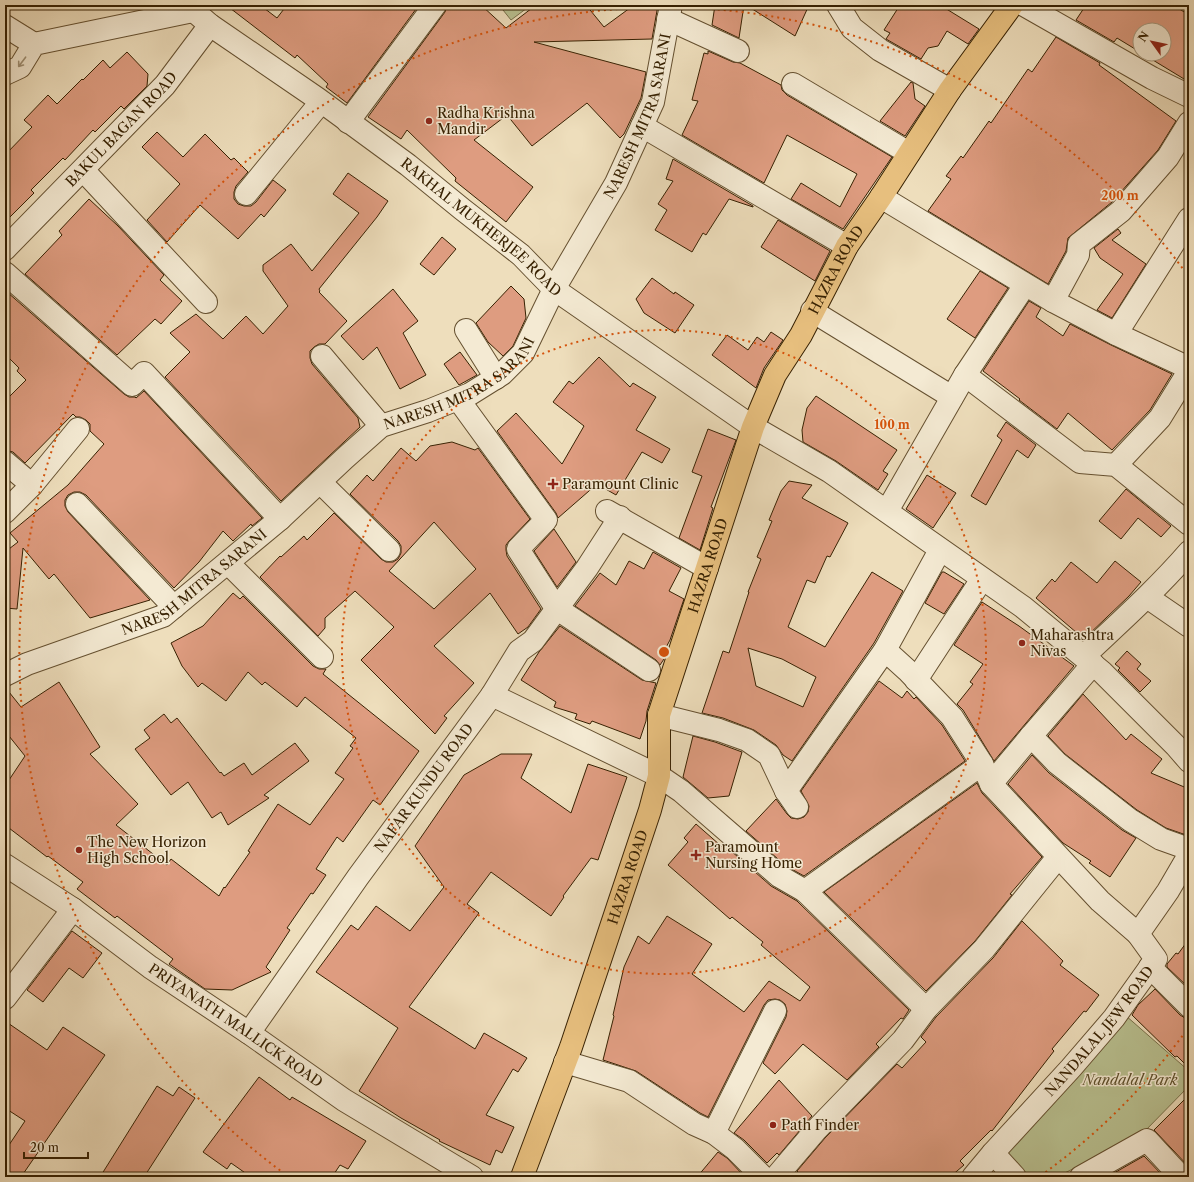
<svg xmlns="http://www.w3.org/2000/svg" width="1194" height="1182" viewBox="0 0 1194 1182" font-family="'Libre Caslon Text',serif">
<rect width="100%" height="100%" fill="#eedebc"/>
<filter id="stains"><feTurbulence type="fractalNoise" baseFrequency=".005" numOctaves="4"/><feColorMatrix values="0 0 0 0 .2 0 0 0 0 .09 0 0 0 0 .02 0 0 0 .5 -.17"/></filter>
<radialGradient id="worn" r=".72"><stop offset=".6" stop-color="#630" stop-opacity="0"/><stop offset="1" stop-color="#630" stop-opacity=".3"/></radialGradient>
<g fill="#b9c191" stroke="#78714a">
<polygon points="499,5 531,5 511,20"/>
<polygon points="1125,1015 1189,1071 1189,1086 1143,1133 1057,1177 1026,1177 1004,1156"/>
</g>
<g fill="#de9c80" stroke="#372102" fill-rule="evenodd">
<polygon points="226,5 260,5 277,18 287,5 419,5 347,103 326,87 328,84 297,55 295,58"/>
<polygon points="447,5 481,5 506,28 536,5 586,5 604,27 634,5 658,5 652,39 534,42 646,72 641,98 624,134 620,138 587,103 532,146 507,115 474,140 533,187 506,222 455,181 456,178 407,130 401,139 368,117 445,12"/>
<polygon points="715,5 744,5 739,38 712,25"/>
<polygon points="746,5 809,5 795,36"/>
<polygon points="900,5 940,5 979,29 968,44 947,31 938,46 928,48 921,59 886,39 890,33 884,30"/>
<polygon points="1086,5 1173,5 1189,15 1189,82 1143,54 1164,54 1164,30 1140,30 1140,52 1117,38 1114,42 1076,20"/>
<polygon points="1056,37 1100,63 1099,65 1176,121 1158,150 1112,202 1068,238 1066,251 1048,284 928,211 951,179 946,176 961,156 963,158 989,121 991,123 1028,69 1032,72"/>
<polygon points="708,51 733,62 740,63 781,85 782,90 787,95 892,157 843,229 791,199 801,183 840,207 857,174 787,135 764,183 682,135 698,101 692,100 704,53 708,54"/>
<polygon points="127,52 148,74 147,86 124,109 121,106 95,132 93,130 65,160 63,158 31,190 34,193 5,222 5,155 32,127 24,120 48,95 57,104 82,79 83,80 103,60 110,68"/>
<polygon points="911,82 913,83 915,99 925,106 905,136 880,121"/>
<polygon points="157,132 183,157 205,134 231,160 234,158 248,172 236,186 234,192 234,199 238,204 244,206 251,206 256,202 273,180 286,190 264,217 261,214 238,239 200,205 167,242 147,220 180,184 142,147"/>
<polygon points="673,159 753,206 753,207 729,199 706,235 703,233 692,252 655,230 667,210 658,204 673,181 666,179"/>
<polygon points="348,173 388,201 377,217 319,289 320,291 319,292 347,321 325,344 319,344 314,347 310,351 310,358 312,364 358,418 360,427 281,501 165,377 190,352 170,333 196,314 223,339 246,316 263,334 288,306 263,271 263,265 291,244 312,271 359,213 333,194"/>
<polygon points="89,199 118,226 164,275 160,280 182,301 161,324 155,319 117,355 25,274 62,235 59,231"/>
<polygon points="778,220 830,251 815,281 761,247"/>
<polygon points="1118,229 1121,233 1112,240 1146,264 1112,318 1097,310 1123,274 1100,258 1094,248"/>
<polygon points="442,237 456,249 434,275 420,264"/>
<polygon points="980,271 1008,288 975,338 947,319"/>
<polygon points="652,278 674,294 675,292 694,305 675,333 644,313 636,299"/>
<polygon points="511,286 524,299 526,318 513,346 503,356 488,342 476,323"/>
<polygon points="393,289 418,321 403,333 426,375 400,389 377,347 363,360 341,336"/>
<polygon points="7,292 124,394 129,397 135,397 136,398 144,391 262,518 252,526 251,524 233,541 223,531 199,562 174,588 86,495 80,492 74,492 68,495 65,500 65,506 68,512 150,600 90,618 54,574 49,579 23,548 17,609 5,608 5,552 18,542 10,533 68,485 104,444 90,431 90,424 86,420 80,417 76,417 73,414 25,463 13,452 5,450 5,401 26,380 17,371 19,368 5,354 5,294"/>
<polygon points="1029,301 1041,308 1036,317 1063,336 1070,324 1111,345 1172,374 1150,410 1112,450 1068,413 1057,429 1019,400 1020,399 983,371"/>
<polygon points="771,332 783,340 764,368 756,388 712,355 727,335 748,350 757,337 764,342"/>
<polygon points="460,352 477,375 459,385 444,364"/>
<polygon points="599,357 630,387 633,383 656,397 636,430 670,449 662,463 642,452 616,495 597,484 558,518 556,513 497,431 516,413 562,464 584,426 553,402 569,381 573,384"/>
<polygon points="816,396 897,450 883,471 888,474 878,490 836,461 803,442 802,430 807,408"/>
<polygon points="1006,422 1036,445 1028,458 1017,450 986,505 971,496 1002,440 997,436"/>
<polygon points="708,429 736,440 711,507 713,508 700,550 679,538 702,476 692,472"/>
<path d="M 452,442 L 475,450 L 478,448 L 530,519 L 509,541 L 506,545 L 506,550 L 507,556 L 541,609 L 528,627 L 518,634 L 490,593 L 434,646 L 474,683 L 444,716 L 447,718 L 435,734 L 361,660 L 394,627 L 355,591 L 325,618 L 325,628 L 318,636 L 260,577 L 280,556 L 281,557 L 304,536 L 307,540 L 334,513 L 381,559 L 386,562 L 393,562 L 398,559 L 401,553 L 401,546 L 398,541 L 350,494 L 367,475 L 373,481 L 401,448 L 416,461 L 430,446 ZM 434,522 L 476,569 L 434,609 L 389,571 Z"/>
<polygon points="927,475 956,493 933,528 906,509"/>
<path d="M 789,481 L 812,485 L 802,498 L 848,523 L 830,557 L 827,556 L 815,583 L 807,580 L 788,627 L 825,647 L 872,572 L 903,591 L 874,643 L 792,761 L 783,755 L 776,745 L 754,730 L 723,718 L 702,713 L 723,651 L 729,653 L 749,592 L 748,592 L 761,559 L 757,557 L 772,521 L 769,520 L 781,491 ZM 748,648 L 782,659 L 816,677 L 803,707 L 756,686 Z"/>
<polygon points="1126,489 1171,526 1161,537 1138,518 1121,539 1099,521"/>
<polygon points="554,529 576,562 557,587 534,551"/>
<polygon points="653,552 681,568 669,591 684,599 670,640 664,651 666,652 664,659 660,665 656,660 575,606 600,573 616,585 629,561 644,569"/>
<polygon points="1115,561 1141,582 1129,596 1084,639 1036,598 1052,579 1055,582 1071,562 1097,583"/>
<polygon points="942,572 944,572 964,584 944,614 925,603"/>
<polygon points="233,593 240,599 243,596 313,666 319,669 326,669 323,674 419,751 380,805 373,800 343,842 337,837 316,869 326,875 313,894 311,893 287,928 290,930 266,967 271,972 232,990 205,989 172,966 169,964 173,959 117,916 115,918 77,889 83,882 48,856 47,857 5,825 5,786 25,756 5,731 5,687 21,707 59,682 100,747 90,754 138,804 116,825 167,865 171,859 219,896 224,887 225,888 250,852 248,851 278,804 310,825 344,779 335,773 353,748 350,746 356,738 305,697 297,707 265,682 262,685 248,672 226,701 202,683 198,687 182,666 171,643 203,626"/>
<polygon points="982,602 1019,626 1074,666 994,761 963,710 957,704 973,684 970,682 983,664 954,645"/>
<polygon points="560,626 642,680 656,683 647,711 646,721 640,739 592,721 590,724 575,719 577,714 554,707 556,702 521,680 539,652"/>
<polygon points="1127,651 1141,664 1137,669 1151,681 1140,692 1118,670 1120,668 1115,664"/>
<polygon points="879,681 902,698 907,691 914,699 916,697 942,725 965,761 804,876 786,866 746,831 776,799 787,814 791,818 798,819 804,817 808,812 809,806 801,791"/>
<polygon points="1083,694 1126,740 1131,734 1162,759 1151,773 1189,789 1189,836 1166,828 1137,810 1065,754 1048,736"/>
<polygon points="164,714 171,723 177,718 220,773 221,772 224,776 244,763 252,775 295,743 309,761 264,795 269,798 228,825 221,812 212,818 188,782 171,795 135,749 150,738 144,730"/>
<polygon points="693,736 715,742 742,752 729,796 708,798 683,777"/>
<polygon points="501,754 532,754 521,778 571,813 588,764 627,777 598,860 591,858 563,896 564,897 551,916 491,872 467,904 479,913 409,1007 475,1049 484,1033 527,1058 518,1072 513,1069 486,1115 514,1127 502,1153 496,1150 490,1165 439,1141 440,1140 401,1118 359,1091 398,1028 316,972 351,925 358,930 376,906 410,931 444,887 415,846 464,775"/>
<polygon points="1032,755 1049,773 1122,830 1136,838 1110,877 1089,863 1091,861 1063,843 1008,784"/>
<polygon points="977,783 982,793 1042,857 1010,894 1012,895 975,941 926,991 824,892"/>
<polygon points="696,824 728,852 730,850 771,886 797,901 909,1010 903,1019 901,1018 876,1044 879,1047 847,1080 803,1044 775,1074 763,1063 786,1017 787,1011 785,1004 780,1000 775,999 768,1000 764,1005 708,1117 700,1113 636,1071 603,1060 614,1016 613,1015 624,967 638,936 649,944 667,916 712,944 692,974 744,1012 769,981 800,1001 810,987 761,945 763,942 732,917 730,919 668,865 688,842 684,838"/>
<polygon points="1022,921 1063,961 1060,965 1099,995 1086,1012 1084,1011 1052,1049 1054,1051 992,1131 991,1130 960,1161 964,1165 950,1177 803,1177 797,1171 825,1138 897,1064 902,1068 926,1042 921,1037 936,1017 993,958"/>
<polygon points="72,931 102,953 83,978 69,968 43,1002 27,990"/>
<polygon points="1189,939 1189,988 1167,967 1167,964 1176,953 1178,954"/>
<polygon points="1155,989 1180,1015 1185,1018 1189,1018 1189,1068 1177,1056 1175,1057 1132,1015 1138,1005"/>
<polygon points="5,1021 47,1050 63,1027 105,1055 21,1177 5,1177 5,1151 25,1121 5,1108"/>
<polygon points="259,1077 290,1100 292,1097 366,1141 348,1169 340,1165 332,1177 251,1177 231,1163 227,1169 203,1152"/>
<polygon points="779,1080 812,1116 779,1155 777,1153 767,1163 744,1140 734,1133"/>
<polygon points="157,1086 173,1096 179,1087 195,1098 144,1177 100,1177"/>
<polygon points="1189,1095 1189,1167 1154,1130"/>
<polygon points="718,1152 727,1158 745,1177 697,1177"/>
<polygon points="1144,1156 1164,1177 1107,1177"/>
</g>
<g fill="none" stroke-linecap="round" stroke-linejoin="round">
<defs>
<g id="minor">
<path id="s1" d="M 187,5 L 210,25 L 318,99 L 408,165 L 462,209 L 521,255 L 554,289 L 753,427 L 829,471 L 1023,607 L 1102,672 L 1176,746 L 1189,761"/>
<polyline points="838,5 852,28 880,50 950,90"/>
<polyline points="1024,5 1152,78 1189,96"/>
<polyline points="668,19 738,51"/>
<polyline points="5,26 34,44"/>
<polyline points="5,74 20,67 34,44 193,11"/>
<polyline points="793,84 909,153"/>
<polyline points="348,122 435,5"/>
<polyline points="642,126 847,246"/>
<polyline points="83,170 206,302"/>
<polyline points="246,194 321,102"/>
<polyline points="881,197 1053,301 1116,334 1189,368"/>
<path id="s2" d="M 5,249 L 165,85 L 210,25"/>
<polyline points="5,273 132,385 144,373 280,519"/>
<polyline points="1053,301 1078,255 1079,244 1121,211 1168,157 1189,123"/>
<polyline points="812,311 952,397"/>
<polyline points="466,330 496,378"/>
<polyline points="1116,334 1189,219"/>
<polyline points="322,356 381,426"/>
<polyline points="965,375 1080,462 1116,465 1189,524"/>
<polyline points="458,399 546,520 518,549 556,608 649,670"/>
<polyline points="5,462 32,485"/>
<polyline points="1116,465 1160,418 1189,371"/>
<polyline points="320,482 389,550"/>
<polyline points="77,504 174,607"/>
<polyline points="607,511 707,568"/>
<polyline points="887,511 965,375 1025,285"/>
<polyline points="5,512 32,485 78,429"/>
<polyline points="228,563 322,657"/>
<polyline points="1147,597 1189,626"/>
<polyline points="885,650 907,670 952,717 982,764"/>
<path d="M 1084,656 C 1120,622 1157,589 1189,552"/>
<path id="s3" d="M 5,675 L 27,664 L 163,616 L 280,519 L 345,458 L 381,426 L 428,411 L 470,394 L 502,374 L 523,353 L 554,289 L 616,183 L 653,102 L 671,5"/>
<polyline points="916,680 982,579"/>
<polyline points="492,695 519,651 533,641 587,568 620,517"/>
<polyline points="659,715 719,730 747,740 769,755 786,791 797,807"/>
<polyline points="1031,736 1057,763 1130,820 1161,839 1189,849"/>
<polyline points="991,784 1031,736 1093,664"/>
<polyline points="786,791 885,650 940,550"/>
<path id="s4" d="M 5,865 L 73,909 L 150,967 L 249,1033 L 344,1100 L 472,1177"/>
<polyline points="805,891 982,764 991,784 1100,901 1138,934"/>
<polyline points="1150,967 1189,1006"/>
<polyline points="5,998 73,909"/>
<path id="s5" d="M 249,1033 L 358,877 L 492,695 L 659,776 L 681,791 L 779,876 L 805,891 L 926,1009"/>
<polyline points="565,1062 629,1081 694,1124 714,1133 735,1149 763,1177"/>
<polyline points="714,1133 775,1011"/>
<polyline points="993,1153 1015,1177"/>
<polyline points="776,1177 816,1130 903,1040 926,1009 984,949 1058,857"/>
<path id="s6" d="M 973,1177 L 993,1153 L 1071,1068 L 1114,1018 L 1156,959 L 1138,934 L 1168,891 L 1189,855"/>
<polyline points="1081,1177 1147,1140 1181,1177"/>
</g>
<g id="major">
<path id="s7" d="M 522,1177 L 571,1047 L 650,810 L 659,776 L 659,715 L 753,427 L 775,375 L 801,335 L 847,246 L 881,197 L 950,90 L 1012,5"/>
</g>
</defs>
<use href="#minor" stroke="#655030" stroke-width="24"/>
<use href="#major" stroke="#372102" stroke-width="24"/>
<use href="#minor" stroke="#f4ead3" stroke-width="22"/>
<use href="#major" stroke="#e7bf7e" stroke-width="22"/>
</g>
<defs><path id="oneway-shaft" d="M-6 0H5M1.5-3L5.5 0L1.5 3" fill="none" stroke-width="1.6" stroke-linecap="round" stroke-linejoin="round"/></defs>
<use stroke="#9f9075" href="#oneway-shaft" transform="translate(22 62) rotate(127)"/>
<g fill="none" stroke="#d6530b" stroke-width="2" stroke-dasharray="2 4">
<circle cx="664" cy="652" r="322"/>
<path d="M1186 1031A645 645 0 0 1 1043 1174M285 1174A645 645 0 1 1 1186 273"/>
</g>
<g fill="#8f2418" stroke="#f4ead3" stroke-width="1.5">
<circle cx="429" cy="121" r="4"/>
<path d="M551 478h4v4h4v4h-4v4h-4v-4h-4v-4h4z"/>
<circle cx="1022" cy="643" r="4"/>
<circle cx="79" cy="850" r="4"/>
<path d="M694 849h4v4h4v4h-4v4h-4v-4h-4v-4h4z"/>
<circle cx="773" cy="1125" r="4"/>
</g>
<g text-anchor="middle" stroke-width="3" stroke-linejoin="round" paint-order="stroke">
<g font-size="14" fill="#372102" stroke="#f4ead3" text-anchor="start">
<text x="437" y="118">Radha Krishna<tspan x="437" dy="16">Mandir</tspan></text>
<text x="562" y="489">Paramount Clinic</text>
<text x="1030" y="640">Maharashtra<tspan x="1030" dy="16">Nivas</tspan></text>
<text x="87" y="847">The New Horizon<tspan x="87" dy="16">High School</tspan></text>
<text x="705" y="852">Paramount<tspan x="705" dy="16">Nursing Home</tspan></text>
<text x="781" y="1130">Path Finder</text>
</g>
<g font-size="14" fill="#372102" stroke="#f4ead3">
<text dy="5" stroke="none"><textPath href="#s3" startOffset="885">NARESH MITRA SARANI</textPath></text>
<text dy="5" stroke="none"><textPath href="#s2" startOffset="167">BAKUL BAGAN ROAD</textPath></text>
<text dy="5" stroke="none"><textPath href="#s1" startOffset="369">RAKHAL MUKHERJEE ROAD</textPath></text>
<text dy="5" stroke="none"><textPath href="#s7" startOffset="966">HAZRA ROAD</textPath></text>
<text dy="5" stroke="none"><textPath href="#s3" startOffset="549">NARESH MITRA SARANI</textPath></text>
<text dy="5" stroke="none"><textPath href="#s7" startOffset="642">HAZRA ROAD</textPath></text>
<text dy="5" stroke="none"><textPath href="#s3" startOffset="213">NARESH MITRA SARANI</textPath></text>
<text dy="5" stroke="none"><textPath href="#s5" startOffset="301">NAFAR KUNDU ROAD</textPath></text>
<text dy="5" stroke="none"><textPath href="#s7" startOffset="318">HAZRA ROAD</textPath></text>
<text dy="5" stroke="none"><textPath href="#s4" startOffset="281">PRIYANATH MALLICK ROAD</textPath></text>
<text dy="5" stroke="none"><textPath href="#s6" startOffset="193">NANDALAL JEW ROAD</textPath></text>
</g>
<g font-size="14" font-style="italic" fill="#5e512d" stroke="#f4ead3">
<text x="1130" y="1085">Nandalal Park</text>
</g>
</g>
<circle cx="664" cy="652" r="6" fill="#d6530b" stroke="#f4ead3" stroke-width="2"/>
<g font-size="12" text-anchor="middle" font-weight="bold" fill="#d6530b" stroke="#f4ead3" stroke-width="3" stroke-linejoin="round" paint-order="stroke">
<text x="1120" y="200">200 m</text>
<text x="892" y="429">100 m</text>
</g>
<rect width="1194" height="1182" fill="none" stroke="#eedebc" stroke-width="20"/>
<rect x="6" y="6" width="1182" height="1170" fill="none" stroke="#372102" stroke-width="2"/>
<rect x="10" y="10" width="1174" height="1162" fill="none" stroke="#372102"/>
<g transform="translate(1152 42) rotate(303)"><circle r="19" fill="#f4ead3" stroke="#a89a7f"/>
<path d="M0-3L7 15L0 10L-7 15Z" fill="#8f2418"/>
<text y="-6" font-size="11" font-weight="bold" text-anchor="middle" fill="#372102">N</text>
</g>
<path d="M24 1152v6h64v-6" fill="none" stroke="#372102" stroke-width="2"/>
<text x="30" y="1152" font-size="12" fill="#372102" stroke="#f4ead3" stroke-width="3" paint-order="stroke">20 m</text>
<rect width="100%" height="100%" filter="url(#stains)"/>
<rect width="100%" height="100%" fill="url(#worn)"/>
</svg>
